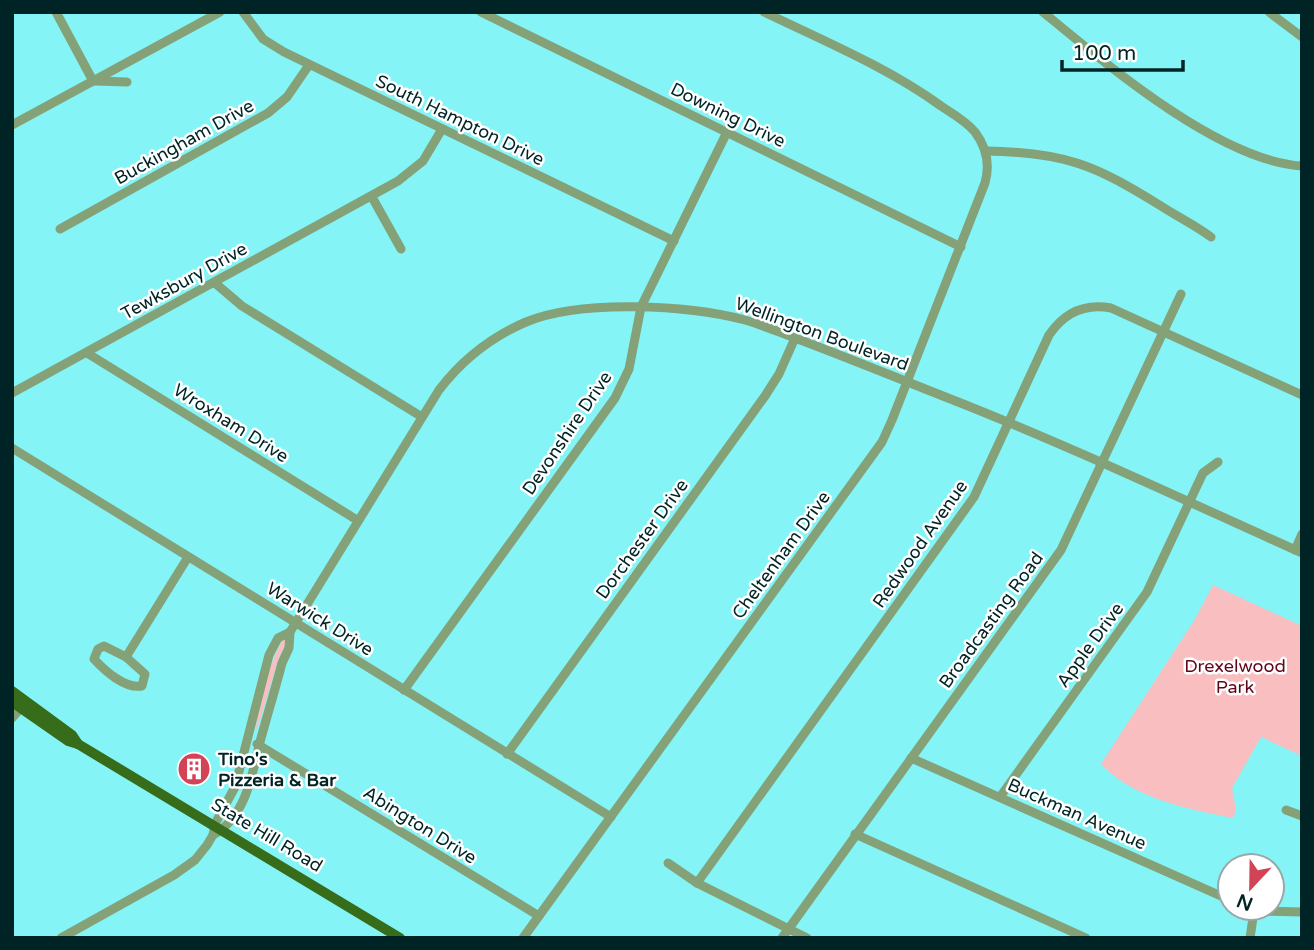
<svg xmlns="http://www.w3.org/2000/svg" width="1314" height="950" viewBox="0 0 1314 950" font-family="'Varela Round',sans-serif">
<rect width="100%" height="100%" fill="#84f4f6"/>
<g fill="#f9bfc0">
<path d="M 1213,585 L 1302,626 L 1302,756 L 1261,737 L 1232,788 L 1236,810 L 1233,818 C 1188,809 1134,799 1101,764 L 1195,619 Z"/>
<path d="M 283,639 L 287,641 L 278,660 L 257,730 L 256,727 C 261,697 268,666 283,639 Z"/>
</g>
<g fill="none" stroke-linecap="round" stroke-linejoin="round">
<g stroke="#84a178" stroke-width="9">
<polyline points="56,12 93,81"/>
<polyline points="243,12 263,39 284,52 674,241"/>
<polyline points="481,12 961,247"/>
<path d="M 1043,12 C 1106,64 1220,161 1302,166"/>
<polyline points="1269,12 1302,37"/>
<polyline points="95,81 127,82"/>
<polyline points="12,125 220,12"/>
<path d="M 986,151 C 1065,152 1095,165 1161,206 C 1178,217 1195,225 1211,237"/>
<polyline points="372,197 401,249"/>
<polyline points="60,229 268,113 287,97 309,65"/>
<polyline points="215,283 242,306 422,417"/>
<polyline points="87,353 357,520"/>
<polyline points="12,393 398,181 423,161 442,129"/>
<polyline points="12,448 611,817"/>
<polyline points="1295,550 1302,534"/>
<path d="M 104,646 L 126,657 L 145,674 L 142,686 C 125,689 105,671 94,659 L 98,649 Z"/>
<polyline points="126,657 188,557"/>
<polyline points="404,690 615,398 629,369 641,307 727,132"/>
<polyline points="12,718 25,703"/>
<polyline points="257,744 539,916"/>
<polyline points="507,754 765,396 779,374 795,338"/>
<polyline points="911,758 1230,900"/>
<polyline points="1000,797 1147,592 1203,473 1218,462"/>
<polyline points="1286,810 1302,816"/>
<polyline points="855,834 1086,938"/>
<path d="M 213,835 C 246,817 252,775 260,742 C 267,716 275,690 282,663 L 289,648 L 290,632 L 439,390 C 462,360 491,337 526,322 C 581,299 688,305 745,320 C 762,325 779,332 795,338 C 846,357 897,378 948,398 C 1068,445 1184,500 1302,553"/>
<polyline points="668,863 697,883 807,938"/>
<path d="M 697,883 L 974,497 L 1049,335 C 1064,313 1085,303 1111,308 L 1302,395"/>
<polyline points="1248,908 1254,911 1302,912"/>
<polyline points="61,938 174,875 195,860 207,845 213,835 215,824 235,787 269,655 278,638 290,632"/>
<path d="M 523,938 L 882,442 L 892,420 L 985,183 C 990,165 987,148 975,132 C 966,121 953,114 941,106 C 887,67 824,41 764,12"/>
<polyline points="782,938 1061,550 1181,294"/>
<polyline points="1250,938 1254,911"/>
</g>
<g stroke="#366c1a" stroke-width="10">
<polyline points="12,691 72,735 78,744"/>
<polyline points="12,702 68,741 78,744 400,938"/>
</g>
</g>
<defs>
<symbol id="building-disc" viewBox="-11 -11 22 22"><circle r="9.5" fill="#d34356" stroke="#fff"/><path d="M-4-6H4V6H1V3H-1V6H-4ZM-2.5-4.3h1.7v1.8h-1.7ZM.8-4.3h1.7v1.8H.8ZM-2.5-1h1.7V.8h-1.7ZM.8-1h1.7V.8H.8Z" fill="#fff"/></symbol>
</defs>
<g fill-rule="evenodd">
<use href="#building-disc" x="175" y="750" width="38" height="38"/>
</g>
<g text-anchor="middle" stroke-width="5" stroke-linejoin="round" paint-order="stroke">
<g font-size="18" fill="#002425" stroke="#fff">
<text transform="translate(728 115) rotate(26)" y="6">Downing Drive</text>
<text transform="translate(460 120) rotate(26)" y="6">South Hampton Drive</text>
<text transform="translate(184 142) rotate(-29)" y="6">Buckingham Drive</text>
<text transform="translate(184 281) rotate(-29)" y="6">Tewksbury Drive</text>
<text transform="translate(822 334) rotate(20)" y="6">Wellington Boulevard</text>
<text transform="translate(231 423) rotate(32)" y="6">Wroxham Drive</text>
<text transform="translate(567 433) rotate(-56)" y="6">Devonshire Drive</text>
<text transform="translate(642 539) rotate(-54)" y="6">Dorchester Drive</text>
<text transform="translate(920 544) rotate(-55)" y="6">Redwood Avenue</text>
<text transform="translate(781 555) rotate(-54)" y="6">Cheltenham Drive</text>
<text transform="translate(320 619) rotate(32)" y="6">Warwick Drive</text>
<text transform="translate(991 620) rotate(-54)" y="6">Broadcasting Road</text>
<text transform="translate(1090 645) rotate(-54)" y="6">Apple Drive</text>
<text transform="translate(1077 814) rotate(24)" y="6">Buckman Avenue</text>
<text transform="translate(420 825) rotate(32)" y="6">Abington Drive</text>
<text transform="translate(267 835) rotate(31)" y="6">State Hill Road</text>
</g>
<g font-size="18" fill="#60061a" stroke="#fff">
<text x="1235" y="672">Drexelwood<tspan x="1235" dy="21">Park</tspan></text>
</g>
<g font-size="18" font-weight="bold" fill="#002425" stroke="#fff" text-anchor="start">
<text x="218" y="765">Tino's<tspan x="218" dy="21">Pizzeria &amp; Bar</tspan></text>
</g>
</g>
<rect width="1314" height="950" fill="none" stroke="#002425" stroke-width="28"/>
<g transform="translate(1251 887) rotate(202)"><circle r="33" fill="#ffffff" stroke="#99a7a8" stroke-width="2"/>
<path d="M0-5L12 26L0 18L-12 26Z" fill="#d34356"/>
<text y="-10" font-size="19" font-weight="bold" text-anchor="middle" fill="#002425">N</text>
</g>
<path d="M1062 60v10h121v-10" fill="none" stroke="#002425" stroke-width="3.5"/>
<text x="1072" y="60" font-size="21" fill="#002425" stroke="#ffffff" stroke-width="5" paint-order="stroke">100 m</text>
</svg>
